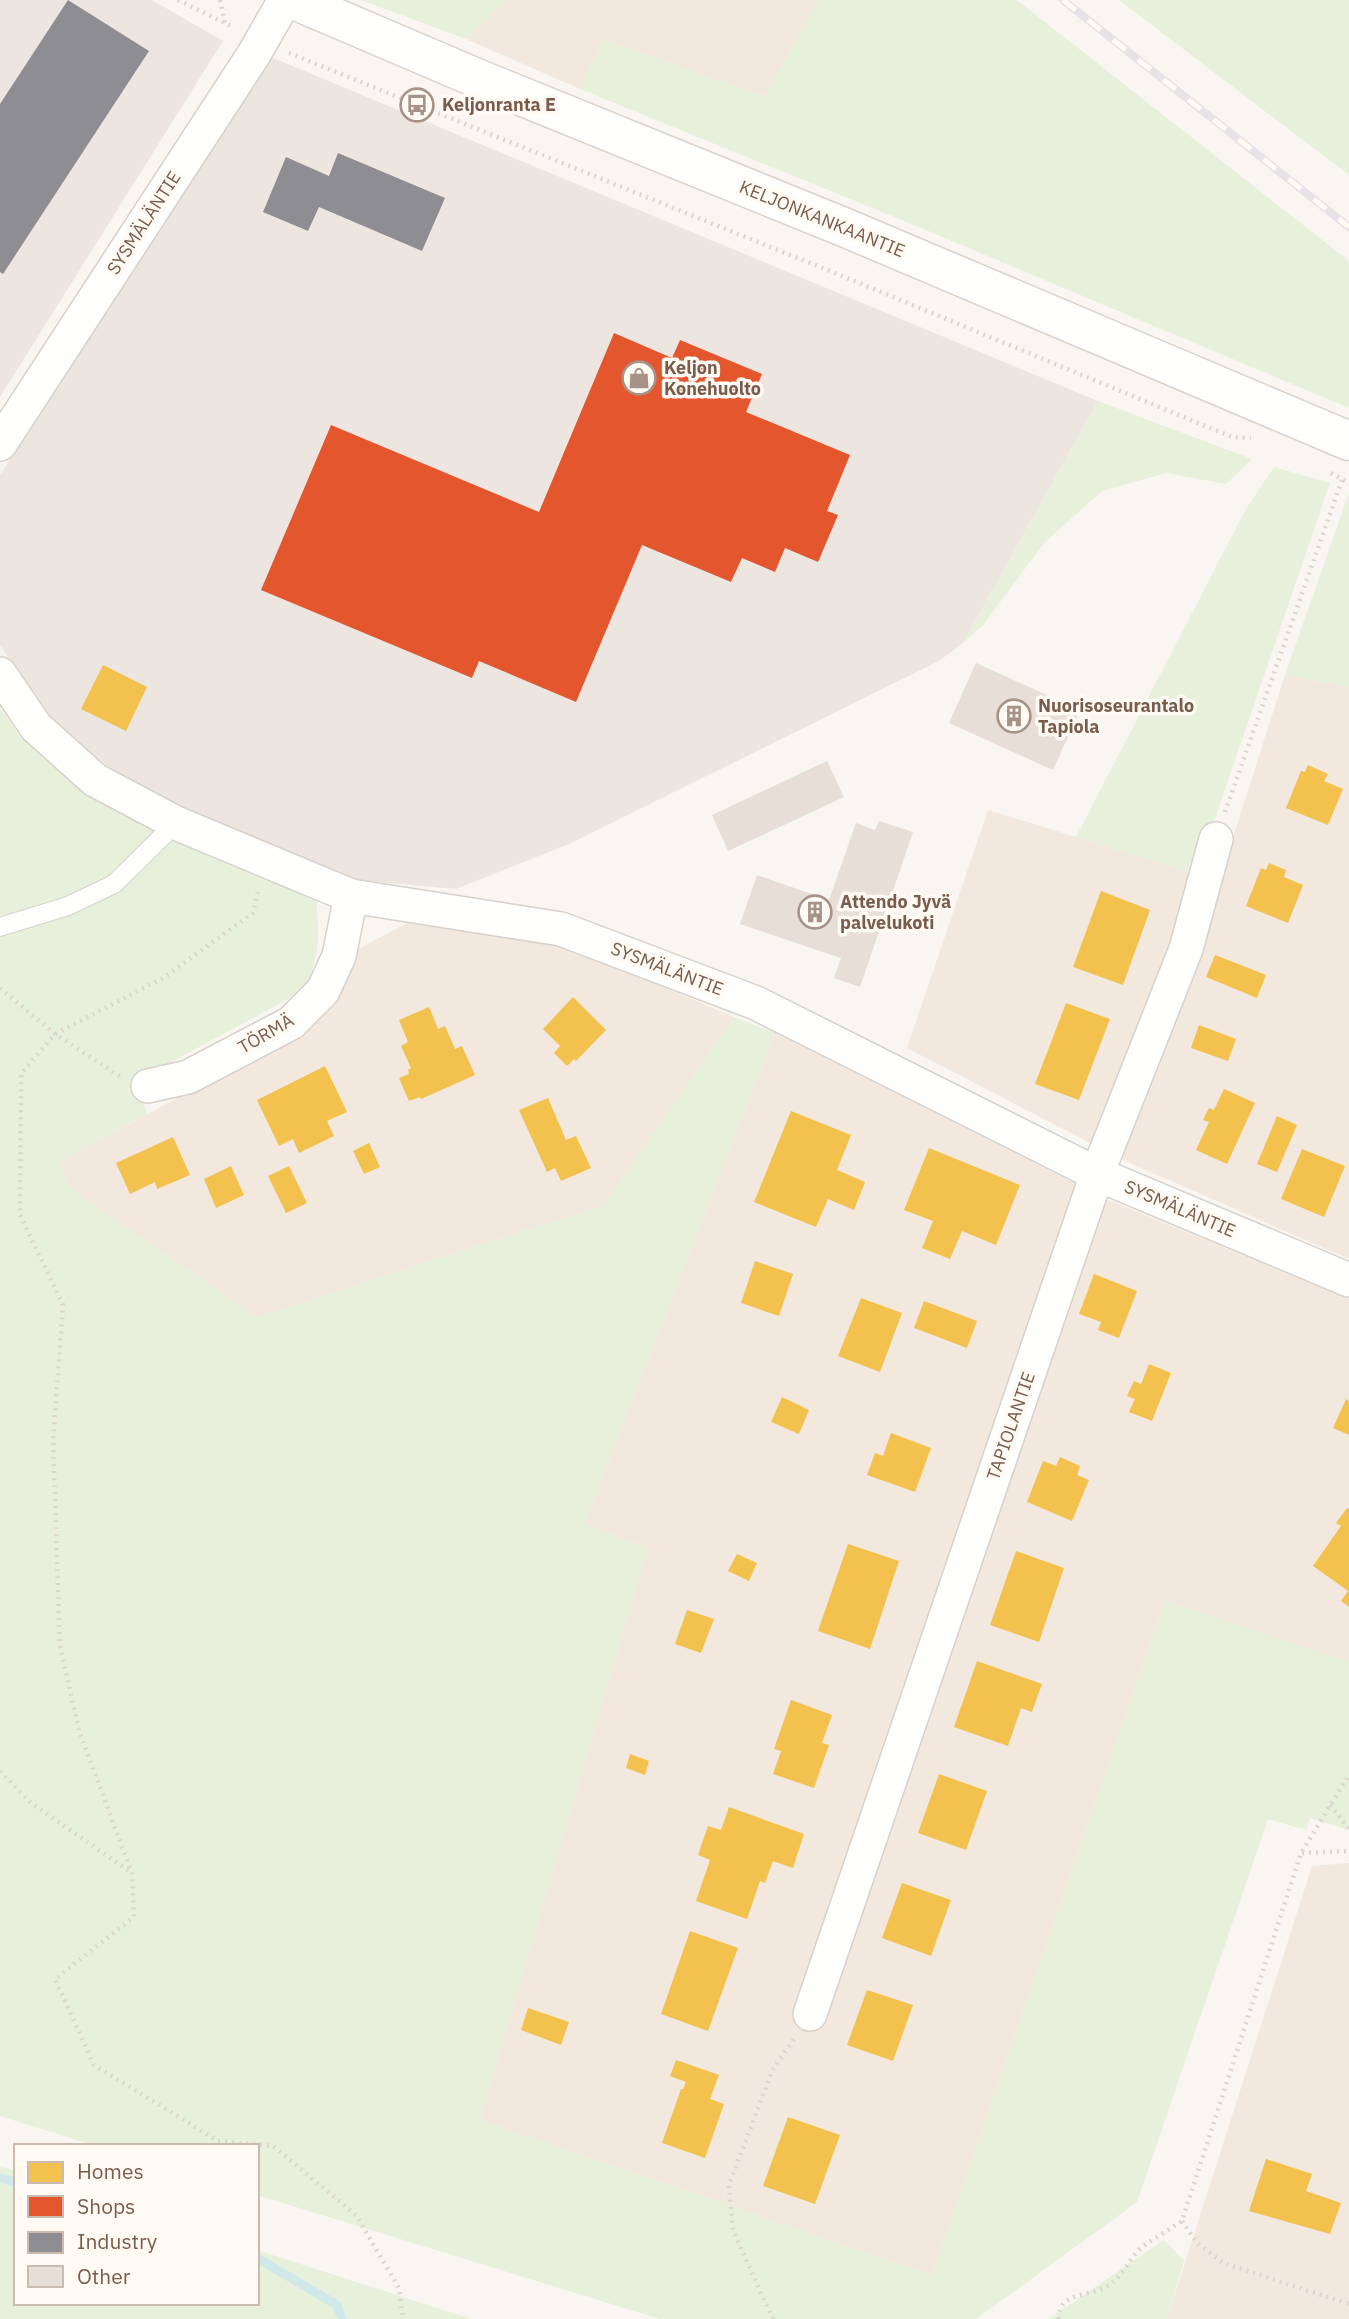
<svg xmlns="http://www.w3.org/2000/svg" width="1349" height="2319" viewBox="0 0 1349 2319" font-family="'IBM Plex Sans',sans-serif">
<rect width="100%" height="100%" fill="#f9f5f0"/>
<g fill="#f2e8de">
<polygon points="506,0 819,0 765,96 603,40 580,89 466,39"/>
<polygon points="1285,675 1349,687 1349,1259 1123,1160 907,1048 988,810 1219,881"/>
<polygon points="414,920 557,942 734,1017 604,1205 257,1317 72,1190 59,1162 292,1036 350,953"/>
<polygon points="775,1033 1108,1200 1349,1299 1349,1660 1324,1655 1165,1600 932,2275 480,2120 648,1547 584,1525"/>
<polygon points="1349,1863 1349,2319 1167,2319 1312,1866"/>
</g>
<g fill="#ede5e0">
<polygon points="0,0 152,0 223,41 0,397"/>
<polygon points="271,57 1098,401 963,643 939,661 569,844 456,889 357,880 185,811 106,765 46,716 0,645 0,475"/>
</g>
<g fill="#e7f0db">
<polygon points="361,0 506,0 466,39"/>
<polygon points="819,0 1017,0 1349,261 1349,408 914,225 580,89 603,40 765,96"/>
<polygon points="1119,0 1349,0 1349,175"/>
<polygon points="1098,401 1252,459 1226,484 1166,473 1102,491 1044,543 983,625 963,643"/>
<polygon points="1274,467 1330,483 1196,874 1076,837 1246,509"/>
<polygon points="1349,493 1349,687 1285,675"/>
<path d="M 0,708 L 21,738 L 89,795 L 316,898 C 320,937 320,953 305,990 L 136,1081 L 147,1114 L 59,1162 L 72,1190 L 257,1317 L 604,1205 L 734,1017 L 775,1033 L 584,1525 L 648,1547 L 480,2120 L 932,2275 L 1165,1600 L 1324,1654 L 1349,1660 L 1349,1830 L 1310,1818 L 1306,1830 L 1268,1819 L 1137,2202 L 976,2319 L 660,2319 L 257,2195 L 257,2146 L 96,2146 L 0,2116 Z"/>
<polygon points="0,2166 16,2171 16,2303 257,2303 257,2250 471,2319 0,2319"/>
<polygon points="1164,2240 1184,2261 1167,2319 1049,2319"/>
</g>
<g fill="#f2c14e">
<polygon points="103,665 147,687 126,731 81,709"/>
<polygon points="1308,765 1328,774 1324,781 1343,789 1328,825 1286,808 1301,771 1305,772"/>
<polygon points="1269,863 1286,870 1284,877 1303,885 1288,923 1246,906 1261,868 1266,870"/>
<polygon points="1101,891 1150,910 1123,985 1073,967"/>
<polygon points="1215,955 1266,975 1257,998 1206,977"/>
<polygon points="573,997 606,1030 576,1061 574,1059 567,1066 554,1053 560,1046 543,1029"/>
<polygon points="1066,1003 1110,1019 1079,1100 1035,1084"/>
<polygon points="429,1007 438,1029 445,1026 455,1049 462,1046 475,1075 421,1099 420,1097 409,1101 399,1078 409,1074 408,1070 411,1068 401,1046 408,1042 399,1020"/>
<polygon points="1199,1025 1236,1039 1228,1061 1191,1048"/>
<polygon points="325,1066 347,1112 327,1121 334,1136 299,1153 293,1139 279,1146 257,1100"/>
<polygon points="1224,1089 1255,1103 1227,1164 1196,1150 1209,1122 1203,1120 1209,1108 1214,1110"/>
<polygon points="548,1098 566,1140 576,1136 591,1168 561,1181 555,1168 547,1172 519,1110"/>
<polygon points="791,1111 851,1135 837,1170 865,1182 854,1210 828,1199 816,1227 754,1202"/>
<polygon points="1277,1116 1297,1125 1277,1172 1257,1164"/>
<polygon points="173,1137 190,1175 157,1189 155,1182 130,1194 116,1163"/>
<polygon points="369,1143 380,1167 364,1174 353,1151"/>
<polygon points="929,1148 1020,1185 996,1245 962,1231 950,1259 922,1248 933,1221 904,1210"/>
<polygon points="1302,1149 1345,1166 1324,1217 1281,1199"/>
<polygon points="231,1166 244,1195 216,1208 204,1179"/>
<polygon points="289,1166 307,1203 286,1213 268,1176"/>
<polygon points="755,1261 793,1274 779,1316 741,1303"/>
<polygon points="1094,1274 1137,1291 1119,1338 1098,1330 1101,1322 1079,1314"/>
<polygon points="861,1298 902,1313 880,1372 838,1356"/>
<polygon points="924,1301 977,1321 967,1348 914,1328"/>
<polygon points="1149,1364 1171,1373 1152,1421 1129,1412 1135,1399 1127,1396 1134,1381 1141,1384"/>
<polygon points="782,1397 809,1410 799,1434 771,1422"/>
<polygon points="1346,1399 1349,1401 1349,1435 1333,1428"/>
<polygon points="891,1433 931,1448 915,1492 867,1475 875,1453 883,1456"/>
<polygon points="1060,1457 1080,1466 1077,1475 1089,1480 1072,1521 1027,1502 1043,1461 1056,1466"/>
<polygon points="1347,1508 1349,1509 1349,1607 1341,1601 1348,1591 1313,1566 1341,1526 1336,1523"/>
<polygon points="848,1544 899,1561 870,1649 818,1631"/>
<polygon points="1016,1551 1064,1568 1039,1642 990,1625"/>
<polygon points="737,1554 757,1563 749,1581 728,1571"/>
<polygon points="687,1610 714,1619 701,1653 675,1644"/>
<polygon points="977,1661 1042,1684 1032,1712 1021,1708 1008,1746 954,1727"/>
<polygon points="791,1700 832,1715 822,1743 829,1745 814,1788 773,1774 781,1751 774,1749"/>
<polygon points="630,1754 649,1761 645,1775 626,1768"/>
<polygon points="939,1774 987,1791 966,1850 918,1833"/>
<polygon points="729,1807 804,1834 793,1868 773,1861 765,1883 760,1881 747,1919 696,1901 710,1860 698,1855 708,1826 721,1830"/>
<polygon points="902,1883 951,1900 931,1956 882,1938"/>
<polygon points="690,1931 738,1948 708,2031 661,2014"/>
<polygon points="867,1990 913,2005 893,2061 847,2045"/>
<polygon points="528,2008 569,2022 561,2045 521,2030"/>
<polygon points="676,2060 719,2075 710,2099 724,2104 705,2158 662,2143 681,2089 683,2089 686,2082 670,2076"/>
<polygon points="788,2117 840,2135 815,2204 763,2186"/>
<polygon points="1266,2159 1312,2174 1306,2191 1341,2203 1330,2234 1249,2211"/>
</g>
<polygon fill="#e4572e" points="614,333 672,358 680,340 762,374 746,412 850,455 827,511 838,515 818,562 785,548 775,572 742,558 731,582 642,545 576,702 479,661 472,678 261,590 331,425 539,512"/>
<g fill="#8d8d92">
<polygon points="68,0 149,51 3,274 0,272 0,104"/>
<polygon points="338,153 445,198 422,251 319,207 308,231 263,212 286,157 329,176"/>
</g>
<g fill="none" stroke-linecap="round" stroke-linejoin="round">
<g stroke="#d0e8ea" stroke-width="9">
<polyline points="0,2178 16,2182"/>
<polyline points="257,2258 337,2305 342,2319"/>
</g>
</g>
<g fill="#e6ded7">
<polygon points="976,663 1080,710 1053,770 949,723"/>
<polygon points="827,761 844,797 728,851 712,815"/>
<polygon points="879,821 913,832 860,987 834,978 841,958 740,924 757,875 829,900 856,823 875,830"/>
</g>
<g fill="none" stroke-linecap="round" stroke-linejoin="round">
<defs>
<polyline id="lane" points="0,927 68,906 114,884 176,823"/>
<g id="street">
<polyline points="0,444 254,54 285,0"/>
<polyline points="0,674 36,727 95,780 176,823 351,896 561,929 756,1003 1097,1174 1349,1280"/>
<polyline points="148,1086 188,1077 291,1023 323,991 339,956 351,896"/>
<polyline points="810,2014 1097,1174 1186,949 1216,839"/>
</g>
<polyline id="secondary" points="294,0 479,79 846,228 1349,441"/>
</defs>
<use href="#lane" stroke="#d7d1cb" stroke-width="20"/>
<use href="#street" stroke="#d7d1cb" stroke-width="36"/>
<use href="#secondary" stroke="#d9d2cb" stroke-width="41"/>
<g stroke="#dcd5d0" stroke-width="4.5" stroke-dasharray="2 5" stroke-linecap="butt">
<polyline points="178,0 233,27"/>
<polyline points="220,0 225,23"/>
<polyline points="289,53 835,273 1232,437 1251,438"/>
<polyline points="1331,473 1349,483"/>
<polyline points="1225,812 1342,480"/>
<polyline points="258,892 253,913 163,978 55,1034 21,1074 20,1215 63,1305 53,1442 60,1646 79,1730 132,1874 134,1917 55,1979 94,2065 218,2141 273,2146 356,2215 399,2288 403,2319"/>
<polyline points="0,988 55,1034 121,1077"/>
<polyline points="0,1771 31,1803 132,1873"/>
<polyline points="1330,1805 1349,1829"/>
<polyline points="1302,1853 1349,1851"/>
<polyline points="1182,2221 1197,2243 1223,2263 1349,2304"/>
<polyline points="773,2319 733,2231 729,2185 773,2069 794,2039"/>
<path d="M 1059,2319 C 1058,2293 1087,2296 1104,2288 C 1121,2280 1128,2260 1141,2248 C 1154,2238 1169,2230 1182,2221 L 1301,1853 L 1349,1775"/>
</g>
<use href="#lane" stroke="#fefefd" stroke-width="18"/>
<use href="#street" stroke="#fefefd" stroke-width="33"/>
<use href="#secondary" stroke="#fefefd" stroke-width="38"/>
<defs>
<polyline id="rail" points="1063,0 1349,227"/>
</defs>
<use href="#rail" stroke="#e6e3e7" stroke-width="8"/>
<use href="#rail" stroke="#fffaf3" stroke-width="5" stroke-dasharray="16" stroke-linecap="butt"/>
</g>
<defs>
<symbol id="bus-ring" viewBox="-11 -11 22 22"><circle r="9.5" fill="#fffaf3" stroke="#a69286" stroke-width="1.5"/><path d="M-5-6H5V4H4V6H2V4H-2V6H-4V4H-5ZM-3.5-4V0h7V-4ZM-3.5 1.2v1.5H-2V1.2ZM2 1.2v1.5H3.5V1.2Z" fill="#a69286"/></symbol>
<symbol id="shop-ring" viewBox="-11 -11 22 22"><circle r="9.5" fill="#fffaf3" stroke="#a69286" stroke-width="1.5"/><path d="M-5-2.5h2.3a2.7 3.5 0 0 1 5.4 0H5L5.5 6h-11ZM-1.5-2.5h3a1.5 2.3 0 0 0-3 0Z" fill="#a69286"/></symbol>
<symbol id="building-ring" viewBox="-11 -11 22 22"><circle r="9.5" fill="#fffaf3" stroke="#a69286" stroke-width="1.5"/><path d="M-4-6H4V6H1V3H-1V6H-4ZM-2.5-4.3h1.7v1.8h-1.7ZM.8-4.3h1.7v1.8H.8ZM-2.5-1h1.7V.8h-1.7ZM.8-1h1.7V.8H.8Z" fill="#a69286"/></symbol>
</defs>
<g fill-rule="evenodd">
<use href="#bus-ring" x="398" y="86" width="38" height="38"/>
<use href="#shop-ring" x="620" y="359" width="38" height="38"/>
<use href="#building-ring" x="995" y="697" width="38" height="38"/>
<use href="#building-ring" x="796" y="893" width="38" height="38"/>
</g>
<g text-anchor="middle" stroke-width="7" stroke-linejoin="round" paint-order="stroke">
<g font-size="18" font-weight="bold" fill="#7a5c4d" stroke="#fffaf3" text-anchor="start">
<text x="442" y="111">Keljonranta E</text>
<text x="664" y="374">Keljon<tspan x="664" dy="21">Konehuolto</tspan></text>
<text x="1038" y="712">Nuorisoseurantalo<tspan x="1038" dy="21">Tapiola</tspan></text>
<text x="840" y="908">Attendo Jyvä<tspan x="840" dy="21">palvelukoti</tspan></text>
</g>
<g font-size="18" fill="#7a5c4d" stroke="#fffaf3">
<text transform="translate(822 219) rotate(22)" y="6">KELJONKANKAANTIE</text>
<text transform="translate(144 223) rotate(-57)" y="6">SYSMÄLÄNTIE</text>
<text transform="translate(667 969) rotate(21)" y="6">SYSMÄLÄNTIE</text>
<text transform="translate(266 1034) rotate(-30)" y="6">TÖRMÄ</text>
<text transform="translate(1180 1209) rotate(23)" y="6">SYSMÄLÄNTIE</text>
<text transform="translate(1011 1426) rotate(-71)" y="6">TAPIOLANTIE</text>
</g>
</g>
<rect x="14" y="2144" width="245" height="161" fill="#fffaf3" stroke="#cabbb1" stroke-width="2"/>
<rect x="28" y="2162" width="35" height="21" fill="#f2c14e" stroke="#cabbb1" stroke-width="2"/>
<text x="77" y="2179" font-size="21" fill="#7a5c4d">Homes</text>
<rect x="28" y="2196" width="35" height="21" fill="#e4572e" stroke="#cabbb1" stroke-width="2"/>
<text x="77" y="2214" font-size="21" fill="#7a5c4d">Shops</text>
<rect x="28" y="2232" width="35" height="21" fill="#8d8d92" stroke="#cabbb1" stroke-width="2"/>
<text x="77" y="2249" font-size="21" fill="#7a5c4d">Industry</text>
<rect x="28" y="2266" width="35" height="21" fill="#e6ded7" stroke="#cabbb1" stroke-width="2"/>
<text x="77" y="2284" font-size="21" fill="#7a5c4d">Other</text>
</svg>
